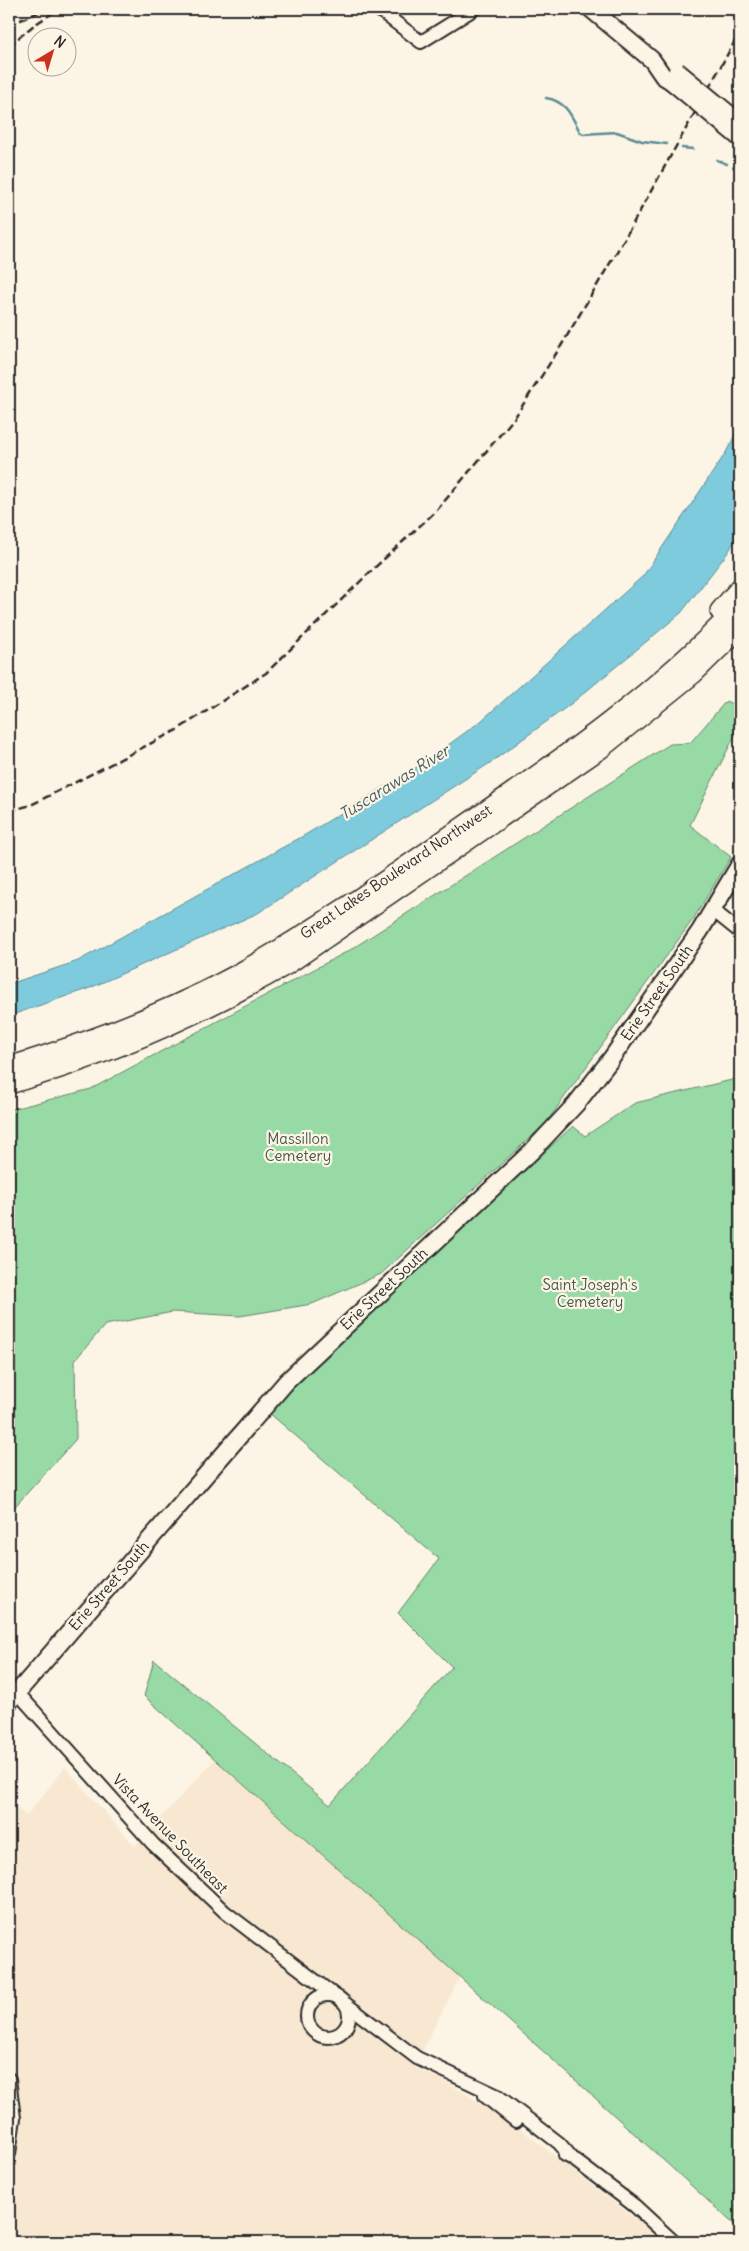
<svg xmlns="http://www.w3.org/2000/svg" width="749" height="2251" viewBox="0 0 749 2251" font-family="Delius,sans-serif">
<rect width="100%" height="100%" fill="#fcf5e5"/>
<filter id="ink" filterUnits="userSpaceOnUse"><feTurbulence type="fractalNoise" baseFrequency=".02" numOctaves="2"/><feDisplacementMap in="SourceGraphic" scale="10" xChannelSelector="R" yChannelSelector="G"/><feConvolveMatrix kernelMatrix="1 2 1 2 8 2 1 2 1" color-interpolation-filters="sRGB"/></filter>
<g filter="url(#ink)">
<polygon fill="#f9e8d1" points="215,1759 460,1977 414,2067 445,2081 518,2127 665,2242 9,2242 9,1801 26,1816 65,1767 135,1846"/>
<g fill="#98daa5" stroke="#628268">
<polygon points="726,701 740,708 740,725 690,825 731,857 694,918 545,1124 381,1274 312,1304 240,1316 173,1312 105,1325 75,1360 76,1439 9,1513 9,1110 91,1089 350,950 670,744 690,743"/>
<polygon points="740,1078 740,2230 572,2077 144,1696 154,1660 330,1805 452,1667 398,1613 439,1559 268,1412 400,1285 573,1126 585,1136 635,1103"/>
</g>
<polygon fill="#7ecbdd" stroke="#5d8b96" points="740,426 740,531 729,551 681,613 572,703 490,763 258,913 90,988 9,1016 9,984 78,961 305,835 422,764 481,721 643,576 725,454"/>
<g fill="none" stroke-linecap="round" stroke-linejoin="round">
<g stroke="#5d8b96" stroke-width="2.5">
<path d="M 546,98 C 566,101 571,115 580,132 L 583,134 L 617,132 L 642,141 L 667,144"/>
<polyline points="682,148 693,149"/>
<polyline points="717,160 727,164"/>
<polyline points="733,167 740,171"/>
</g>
<defs>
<g id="minor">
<polyline points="378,9 421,42 474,9"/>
<polyline points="714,911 740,932"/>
<polyline points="17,1692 153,1844 225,1912 417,2058 498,2096 559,2143 573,2159"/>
<circle cx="328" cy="2016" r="21"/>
<polyline points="9,2079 14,2118 9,2154"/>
<polyline points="485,2096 516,2121"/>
<polyline points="565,2155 573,2159 635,2206 674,2242"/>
</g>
<g id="major">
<polyline points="591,9 652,60 663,76 671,81"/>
<polyline points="9,1702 287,1381 533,1150 576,1104 611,1059 700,931 740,864"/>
</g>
<g id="highway">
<polyline points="720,611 740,588"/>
<path d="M 9,1067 C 87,1043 164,1014 236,975 C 315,931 389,878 464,826 C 562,759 658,692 740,605"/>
<path d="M 9,1084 C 106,1056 200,1015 288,964 L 600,749 L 694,673 L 740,628"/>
</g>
</defs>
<use href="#minor" stroke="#2b2b2b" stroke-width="16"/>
<use href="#major" stroke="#2b2b2b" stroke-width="20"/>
<use href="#highway" stroke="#2b2b2b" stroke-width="22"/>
<use href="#minor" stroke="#fcf5e5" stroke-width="12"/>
<use href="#major" stroke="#fcf5e5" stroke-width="16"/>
<use href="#highway" stroke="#fcf5e5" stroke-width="19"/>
<g stroke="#2b2b2b" stroke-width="2.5" stroke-dasharray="8 4" stroke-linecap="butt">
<polyline points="9,25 46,9"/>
<polyline points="9,46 34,25 59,9"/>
<polyline points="9,811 31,805 177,730 266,673 369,573 437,510 515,417 561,346 622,243 740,32"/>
</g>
<defs>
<g id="major-bridge">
<polyline points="677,71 740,123"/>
<polyline points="671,81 740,138"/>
</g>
</defs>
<use href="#major-bridge" stroke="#2b2b2b" stroke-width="20" stroke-linecap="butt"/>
<use href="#major-bridge" stroke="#fcf5e5" stroke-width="16"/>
</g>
</g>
<g text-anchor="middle" stroke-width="4.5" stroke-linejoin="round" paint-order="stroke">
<g font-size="15" fill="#2b2b2b" stroke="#fcf5e5">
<text transform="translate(396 872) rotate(-34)" y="5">Great Lakes Boulevard Northwest</text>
<text transform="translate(657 993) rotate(-55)" y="5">Erie Street South</text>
<text transform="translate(384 1289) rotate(-43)" y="5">Erie Street South</text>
<text transform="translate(109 1586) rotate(-49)" y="5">Erie Street South</text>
<text transform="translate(170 1834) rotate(46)" y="5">Vista Avenue Southeast</text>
</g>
<g font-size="15" fill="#46574a" stroke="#fcf5e5">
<text x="298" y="1144">Massillon<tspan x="298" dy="17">Cemetery</tspan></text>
<text x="590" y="1290">Saint Joseph's<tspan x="590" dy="17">Cemetery</tspan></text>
</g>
<g font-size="16" font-style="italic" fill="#445b60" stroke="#fcf5e5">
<text transform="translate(394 782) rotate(-32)" y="6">Tuscarawas River</text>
</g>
</g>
<rect width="749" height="2251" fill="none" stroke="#fcf5e5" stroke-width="30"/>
<rect x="15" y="15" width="719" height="2221" fill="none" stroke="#2b2b2b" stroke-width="2" filter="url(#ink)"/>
<g transform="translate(52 52) rotate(38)"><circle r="24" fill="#fcf5e5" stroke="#a8a49b"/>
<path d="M0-4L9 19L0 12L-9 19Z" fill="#c8321e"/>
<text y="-8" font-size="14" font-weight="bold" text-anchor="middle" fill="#2b2b2b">N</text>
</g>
</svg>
